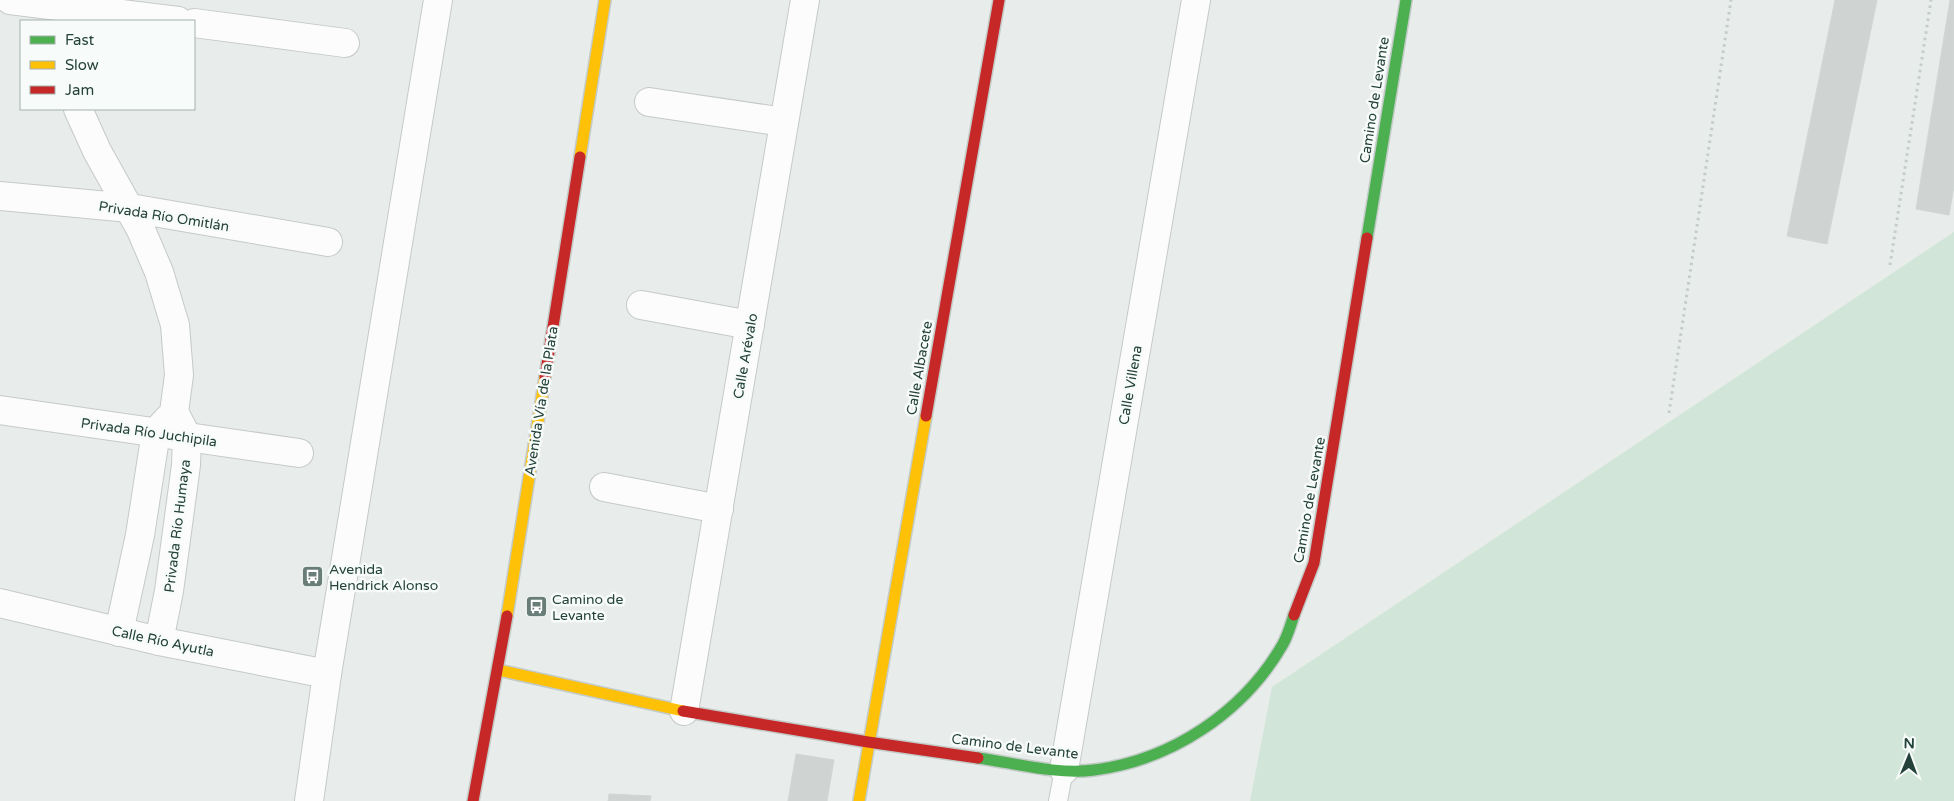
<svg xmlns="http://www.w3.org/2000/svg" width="1954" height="801" viewBox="0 0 1954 801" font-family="'Varela Round',sans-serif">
<rect width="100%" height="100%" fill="#e8edeb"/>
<polygon fill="#d1e6d8" points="1954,232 1954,801 1250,801 1272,687"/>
<g fill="#cfd4d2" stroke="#d1d6d4">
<polygon points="1835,0 1877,0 1827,244 1787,236"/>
<polygon points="1950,0 1954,0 1954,186 1949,215 1916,209"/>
<polygon points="796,754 834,760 827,801 788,801"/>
<polygon points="609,794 651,796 650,801 608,801"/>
</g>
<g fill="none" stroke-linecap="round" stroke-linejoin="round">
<defs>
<polyline id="lane" points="1058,801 1064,770"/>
<g id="street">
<polyline points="10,0 178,21"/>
<polyline points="194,23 345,43"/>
<polyline points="649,102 784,122"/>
<polyline points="78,109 97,151 141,230 159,272 175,325 179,375 174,412 187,437 186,465 169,591 159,641"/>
<polyline points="0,196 130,208 328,242"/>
<polyline points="641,305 750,325"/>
<polyline points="0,410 299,453"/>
<polyline points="604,487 719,509"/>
<polyline points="0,603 159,641 327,674"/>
<polyline points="119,632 140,535 156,432 168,419"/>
<polyline points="684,711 805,0"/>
<polyline points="1064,770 1196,0"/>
<polyline points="309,801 327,674 438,0"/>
</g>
<g id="fast">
<polyline points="1367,238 1406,0"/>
<path d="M 978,758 C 1015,763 1057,775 1094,770 C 1172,760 1244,712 1283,644 C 1288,635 1291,624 1294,615"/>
</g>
<g id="slow">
<polyline points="580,157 605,0"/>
<polyline points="507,616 545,377"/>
<polyline points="498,670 683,711"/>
<polyline points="859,801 926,416"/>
</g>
<g id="jam">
<polyline points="545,377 580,157"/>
<polyline points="926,416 999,0"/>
<polyline points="1294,615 1314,563 1367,238"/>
<polyline points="683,711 868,742 978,758"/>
<polyline points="473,801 507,616"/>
</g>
</defs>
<use href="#lane" stroke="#c5cac8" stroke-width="20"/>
<use href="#street" stroke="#c5cac8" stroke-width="30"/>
<use href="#fast" stroke="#c3cbc8" stroke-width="14"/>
<use href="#slow" stroke="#c3cbc8" stroke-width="14"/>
<use href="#jam" stroke="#c3cbc8" stroke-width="14"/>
<g stroke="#c3ccca" stroke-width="3" stroke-dasharray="2.5 4" stroke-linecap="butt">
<polyline points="1890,265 1931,0"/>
<polyline points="1669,413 1731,0"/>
</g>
<use href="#lane" stroke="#fcfcfc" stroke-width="18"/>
<use href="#street" stroke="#fcfcfc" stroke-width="28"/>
<use href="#fast" stroke="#4caf50" stroke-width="11"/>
<use href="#slow" stroke="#ffc107" stroke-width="11"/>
<use href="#jam" stroke="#c62828" stroke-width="11"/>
</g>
<defs>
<symbol id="bus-square" viewBox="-11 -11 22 22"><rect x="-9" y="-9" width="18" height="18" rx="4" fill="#697e78" stroke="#f7fbf9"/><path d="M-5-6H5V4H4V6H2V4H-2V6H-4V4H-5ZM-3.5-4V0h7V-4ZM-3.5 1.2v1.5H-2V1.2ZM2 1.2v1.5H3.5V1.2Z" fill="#fff"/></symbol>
</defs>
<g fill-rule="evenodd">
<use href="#bus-square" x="300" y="564" width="25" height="25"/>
<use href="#bus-square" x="524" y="594" width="25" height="25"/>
</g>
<g text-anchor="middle" stroke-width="5" stroke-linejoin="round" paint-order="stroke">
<g font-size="14" fill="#24423a" stroke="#f7fbf9">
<text transform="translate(1374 100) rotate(-81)" y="5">Camino de Levante</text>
<text transform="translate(164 216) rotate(9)" y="5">Privada Río Omitlán</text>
<text transform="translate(745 356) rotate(-80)" y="5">Calle Arévalo</text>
<text transform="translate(919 368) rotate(-80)" y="5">Calle Albacete</text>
<text transform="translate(1130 385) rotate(-80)" y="5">Calle Villena</text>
<text transform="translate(541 401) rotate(-81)" y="5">Avenida Vía de la Plata</text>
<text transform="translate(149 432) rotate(8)" y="5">Privada Río Juchipila</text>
<text transform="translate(1309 500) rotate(-80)" y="5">Camino de Levante</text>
<text transform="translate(177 526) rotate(-83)" y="5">Privada Río Humaya</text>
<text transform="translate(163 641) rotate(12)" y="5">Calle Río Ayutla</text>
<text transform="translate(1015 746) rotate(7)" y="5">Camino de Levante</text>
</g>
<g font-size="14" fill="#24423a" stroke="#f7fbf9" text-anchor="start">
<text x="329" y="574">Avenida<tspan x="329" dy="16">Hendrick Alonso</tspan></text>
<text x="552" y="604">Camino de<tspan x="552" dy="16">Levante</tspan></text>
</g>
</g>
<rect x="20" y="20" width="175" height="90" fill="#f7fbf9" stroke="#a3b1ad"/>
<rect x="30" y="36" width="25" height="8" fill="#4caf50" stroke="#a3b1ad"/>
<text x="65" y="45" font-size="15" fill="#24423a">Fast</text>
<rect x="30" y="61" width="25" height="8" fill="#ffc107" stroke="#a3b1ad"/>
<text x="65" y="70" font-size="15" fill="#24423a">Slow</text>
<rect x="30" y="86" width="25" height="8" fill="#c62828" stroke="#a3b1ad"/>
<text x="65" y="95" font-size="15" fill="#24423a">Jam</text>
<g transform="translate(1909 756) rotate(1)" stroke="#f7fbf9" stroke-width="4" paint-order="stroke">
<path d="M0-4L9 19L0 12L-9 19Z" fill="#24423a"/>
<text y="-8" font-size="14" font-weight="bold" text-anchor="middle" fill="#24423a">N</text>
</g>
</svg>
